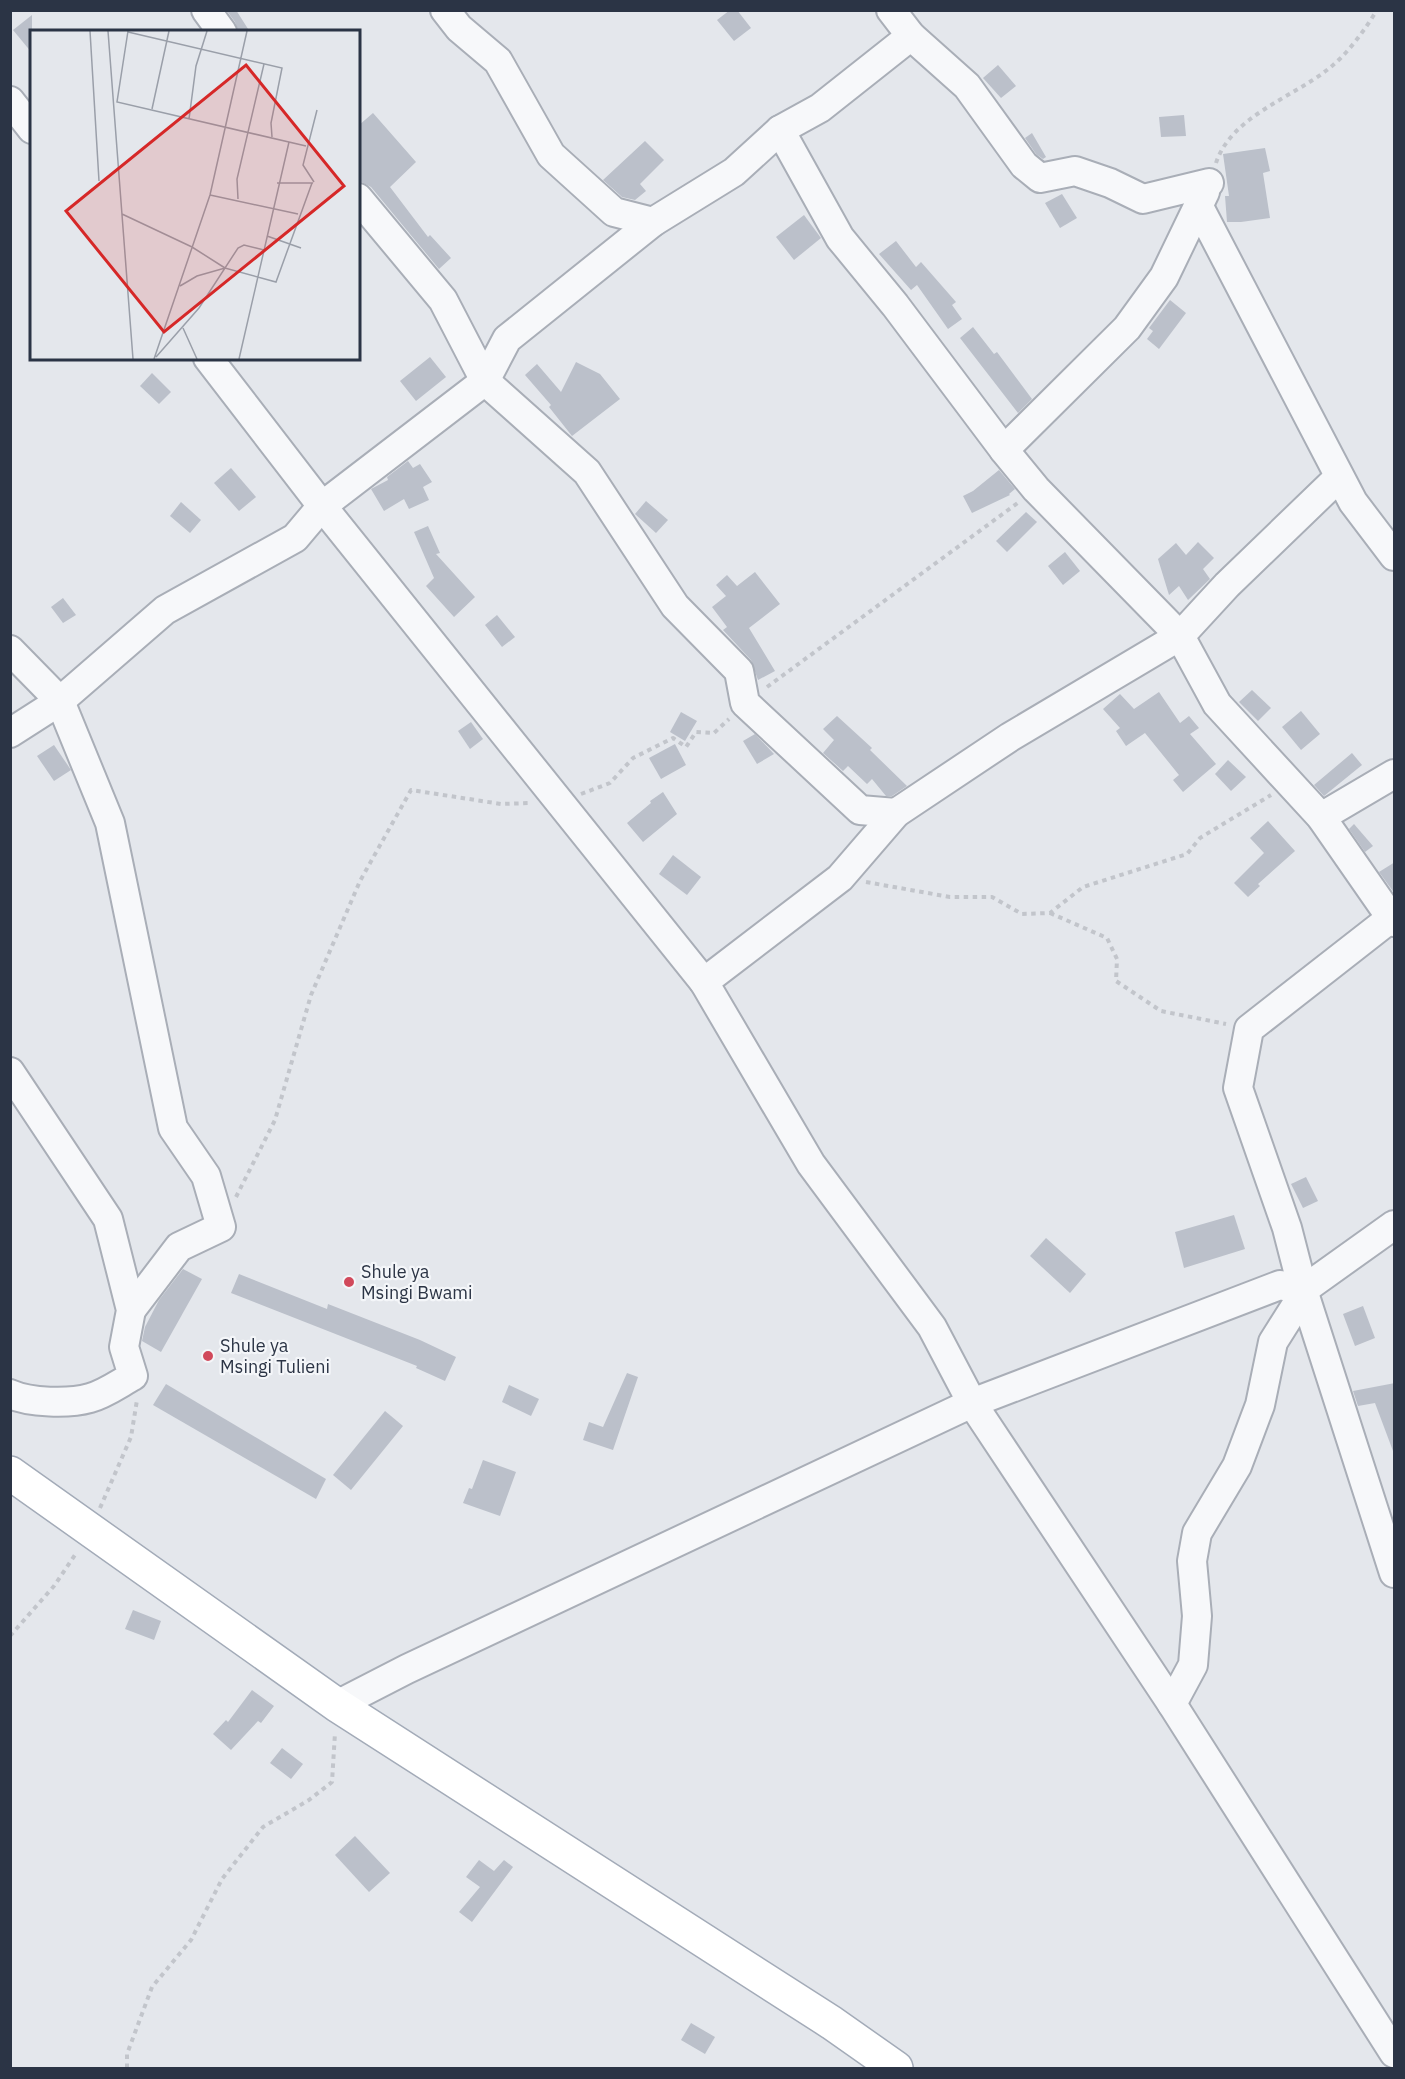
<svg xmlns="http://www.w3.org/2000/svg" width="1405" height="2079" viewBox="0 0 1405 2079" font-family="'IBM Plex Sans',sans-serif">
<rect width="100%" height="100%" fill="#e4e7ec"/>
<g fill="#bbc0ca">
<polygon points="229,10 236,10 250,32 238,32 235,22 227,11"/>
<polygon points="730,10 737,10 751,28 734,41 717,20"/>
<polygon points="32,15 32,53 13,30"/>
<polygon points="998,65 1016,86 1001,98 983,78"/>
<polygon points="373,113 416,162 390,187 428,237 430,235 451,258 439,269 371,187 358,180 358,126"/>
<polygon points="1184,115 1186,136 1161,137 1159,117"/>
<polygon points="1032,133 1046,157 1043,159 1036,154 1025,138"/>
<polygon points="645,141 664,160 640,184 646,191 635,200 622,197 603,180"/>
<polygon points="1265,148 1270,171 1263,173 1270,218 1241,222 1227,222 1225,196 1229,196 1223,154"/>
<polygon points="1062,194 1077,218 1060,228 1045,203"/>
<polygon points="804,215 821,238 794,260 776,237"/>
<polygon points="896,241 916,267 921,262 956,302 952,305 962,319 948,329 917,285 911,290 879,254"/>
<polygon points="1170,300 1186,313 1159,349 1147,339 1153,331 1149,328"/>
<polygon points="973,327 994,354 997,352 1032,399 1018,413 960,338"/>
<polygon points="430,357 446,377 416,401 400,381"/>
<polygon points="576,362 600,374 620,399 572,436 549,407 551,405 525,375 537,364 561,392"/>
<polygon points="152,373 171,392 159,404 140,386"/>
<polygon points="408,461 413,468 420,464 432,482 423,487 429,500 409,509 404,499 384,511 371,489 388,480 387,477"/>
<polygon points="231,468 256,497 239,511 214,483"/>
<polygon points="999,470 1015,489 1009,494 1010,495 972,513 963,496 973,491"/>
<polygon points="646,501 668,520 656,533 635,514"/>
<polygon points="181,502 201,520 190,533 170,516"/>
<polygon points="1026,512 1037,522 1007,552 996,541"/>
<polygon points="428,526 440,553 436,554 475,597 454,617 426,586 434,578 414,532"/>
<polygon points="1198,542 1214,558 1203,569 1210,579 1188,600 1179,586 1169,595 1158,559 1176,543 1186,555"/>
<polygon points="1065,552 1080,571 1063,585 1048,566"/>
<polygon points="755,572 780,604 749,628 775,671 758,680 751,660 723,630 727,627 712,607 726,596 716,585 727,575 737,586"/>
<polygon points="63,598 76,615 63,623 51,607"/>
<polygon points="497,615 515,637 502,647 485,625"/>
<polygon points="1252,690 1271,708 1258,721 1239,702"/>
<polygon points="1159,692 1180,723 1189,716 1199,728 1190,734 1216,764 1183,792 1173,780 1179,775 1145,733 1126,746 1116,731 1120,728 1103,709 1120,694 1134,709"/>
<polygon points="1301,711 1320,734 1301,750 1282,727"/>
<polygon points="681,712 697,721 685,741 670,732"/>
<polygon points="837,716 872,748 870,750 907,786 892,796 886,796 872,779 867,784 848,766 843,771 823,753 834,740 823,729"/>
<polygon points="471,722 483,739 470,749 458,731"/>
<polygon points="755,734 774,754 757,764 743,741"/>
<polygon points="675,744 686,765 661,779 649,758"/>
<polygon points="54,745 71,770 54,781 37,756"/>
<polygon points="1352,753 1362,765 1324,796 1314,785"/>
<polygon points="1228,760 1246,777 1231,791 1215,774"/>
<polygon points="663,792 677,814 643,842 627,823 651,803 650,801"/>
<polygon points="1268,821 1295,851 1258,884 1260,886 1248,897 1234,883 1264,853 1250,838"/>
<polygon points="1354,824 1373,846 1365,852 1349,829"/>
<polygon points="673,855 701,877 687,895 659,874"/>
<polygon points="1395,862 1395,894 1379,872"/>
<polygon points="1306,1177 1318,1201 1303,1208 1291,1184"/>
<polygon points="1234,1215 1245,1249 1184,1268 1175,1232"/>
<polygon points="1046,1238 1086,1274 1070,1293 1030,1256"/>
<polygon points="183,1269 202,1279 161,1352 142,1341 145,1327 159,1300"/>
<polygon points="239,1274 327,1309 328,1304 420,1340 456,1357 445,1381 416,1368 417,1366 231,1293"/>
<polygon points="1363,1306 1375,1338 1355,1346 1343,1314"/>
<polygon points="627,1373 638,1377 613,1450 583,1440 589,1422 603,1427"/>
<polygon points="1395,1383 1395,1451 1393,1451 1375,1403 1358,1406 1353,1391"/>
<polygon points="166,1384 326,1479 316,1499 153,1405"/>
<polygon points="509,1385 539,1399 531,1416 502,1402"/>
<polygon points="385,1411 403,1426 351,1490 333,1475"/>
<polygon points="483,1460 516,1472 500,1516 463,1503 469,1488 472,1489"/>
<polygon points="133,1610 161,1621 154,1640 125,1629"/>
<polygon points="252,1690 274,1706 261,1723 258,1721 231,1750 213,1734 226,1720 228,1722"/>
<polygon points="282,1748 303,1764 291,1779 270,1763"/>
<polygon points="355,1836 390,1873 369,1892 335,1855"/>
<polygon points="479,1860 494,1871 504,1860 513,1867 472,1922 459,1912 480,1887 466,1877"/>
<polygon points="691,2023 715,2037 705,2054 681,2040"/>
</g>
<g fill="none" stroke-linecap="round" stroke-linejoin="round">
<defs>
<g id="minor">
<polyline points="206,10 222,32"/>
<polyline points="445,10 459,28 498,61 551,155 614,212 653,222"/>
<polyline points="891,10 911,36 967,86 1024,165 1040,178 1075,171 1110,183 1143,199 1209,183"/>
<polyline points="10,101 32,129"/>
<polyline points="780,130 840,238 895,305 1004,450 1036,489 1180,636 1217,704 1321,817 1394,922"/>
<polyline points="358,198 443,300 485,381 587,472 675,606 739,671 745,703 860,810 896,813"/>
<polyline points="1198,205 1353,502 1394,556"/>
<polyline points="208,358 322,506 704,982 811,1164 932,1327 972,1403 1172,1704 1394,2053"/>
<polyline points="1004,450 1127,328 1164,277 1205,192"/>
<polyline points="10,650 60,701 110,823 173,1128 206,1176 221,1227 179,1247 131,1310"/>
<polyline points="10,733 60,701 165,610 295,538 322,506 485,381 507,339 653,222 734,172 780,130 820,108 911,36"/>
<polyline points="1321,817 1394,774"/>
<polyline points="1391,918 1249,1029 1238,1088 1287,1228 1303,1290 1394,1573"/>
<polyline points="704,982 840,878 896,813 1010,737 1180,636 1227,585 1339,477"/>
<path d="M 10,1072 L 108,1219 L 131,1310 L 124,1347 L 133,1376 C 120,1383 105,1394 90,1398 C 69,1404 30,1403 10,1394"/>
<polyline points="1172,1704 1193,1665 1197,1616 1192,1561 1197,1533 1237,1466 1260,1405 1273,1342 1302,1296 1303,1290 1394,1225"/>
<polyline points="337,1705 407,1669 972,1403 1280,1285 1303,1290"/>
</g>
<polyline id="major" points="10,1473 337,1705 832,2023 896,2068"/>
</defs>
<use href="#minor" stroke="#a9aeb7" stroke-width="32"/>
<use href="#major" stroke="#a3abb8" stroke-width="36"/>
<g stroke="#c2c5cb" stroke-width="4" stroke-dasharray="4.5 4.5" stroke-linecap="butt">
<path d="M 1216,163 C 1231,117 1291,98 1327,70 C 1347,55 1364,31 1377,10"/>
<polyline points="767,687 1019,502"/>
<polyline points="581,794 610,783 633,758 673,738 686,747 696,732 714,733 729,719"/>
<polyline points="866,882 950,897 992,897 1022,914 1050,913 1083,887 1187,854 1200,838 1271,795"/>
<polyline points="1050,913 1107,938 1117,959 1116,981 1161,1011 1226,1024"/>
<polyline points="236,1197 275,1120 311,995 360,881 411,790 501,804 530,803"/>
<polyline points="100,1508 131,1437 137,1400"/>
<polyline points="10,1636 54,1586 77,1552"/>
<polyline points="127,2068 127,2054 152,1987 191,1940 222,1879 263,1827 309,1800 332,1782 335,1733"/>
</g>
<use href="#minor" stroke="#f7f8fa" stroke-width="28"/>
<use href="#major" stroke="#fff" stroke-width="33"/>
</g>
<g fill="#d1495b" stroke="#f4f6f9" stroke-width="2">
<circle cx="349" cy="1282" r="6"/>
<circle cx="208" cy="1356" r="6"/>
</g>
<g text-anchor="middle" stroke-width="4.5" stroke-linejoin="round" paint-order="stroke">
<g font-size="18" fill="#2b3445" stroke="#f4f6f9" text-anchor="start">
<text x="361" y="1278">Shule ya<tspan x="361" dy="21">Msingi Bwami</tspan></text>
<text x="220" y="1352">Shule ya<tspan x="220" dy="21">Msingi Tulieni</tspan></text>
</g>
</g>
<g transform="translate(30 30)">
<rect width="330" height="330" fill="#e4e7ec"/>
<path fill="none" stroke="#9a9fa9" stroke-width="1.5" d="M 60,1 L 69,151M 78,1 L 103,329M 98,1 L 87,72 L 276,116M 98,2 L 252,38 L 241,93 L 242,107M 122,79 L 139,1M 159,89 L 166,36 L 177,1M 284,152 L 273,135 L 287,80M 247,153 L 283,153M 180,165 L 268,184M 208,169 L 207,149 L 234,34M 92,184 L 162,217 L 195,238M 237,206 L 271,218M 150,256 L 167,246 L 195,238 L 246,252 L 282,153M 153,298 L 167,329M 126,327 L 169,278 L 208,218 L 214,215 L 234,220M 124,329 L 180,165 L 217,1M 209,329 L 259,112"/>
<path fill="#d62828" fill-opacity="0.15" stroke="#d62828" stroke-width="3" d="M 216,35 L 314,156 L 134,302 L 36,181 Z"/>
<rect width="330" height="330" fill="none" stroke="#2b3445" stroke-width="3"/>
</g>
<rect width="1405" height="2079" fill="none" stroke="#2b3445" stroke-width="24"/>
</svg>
